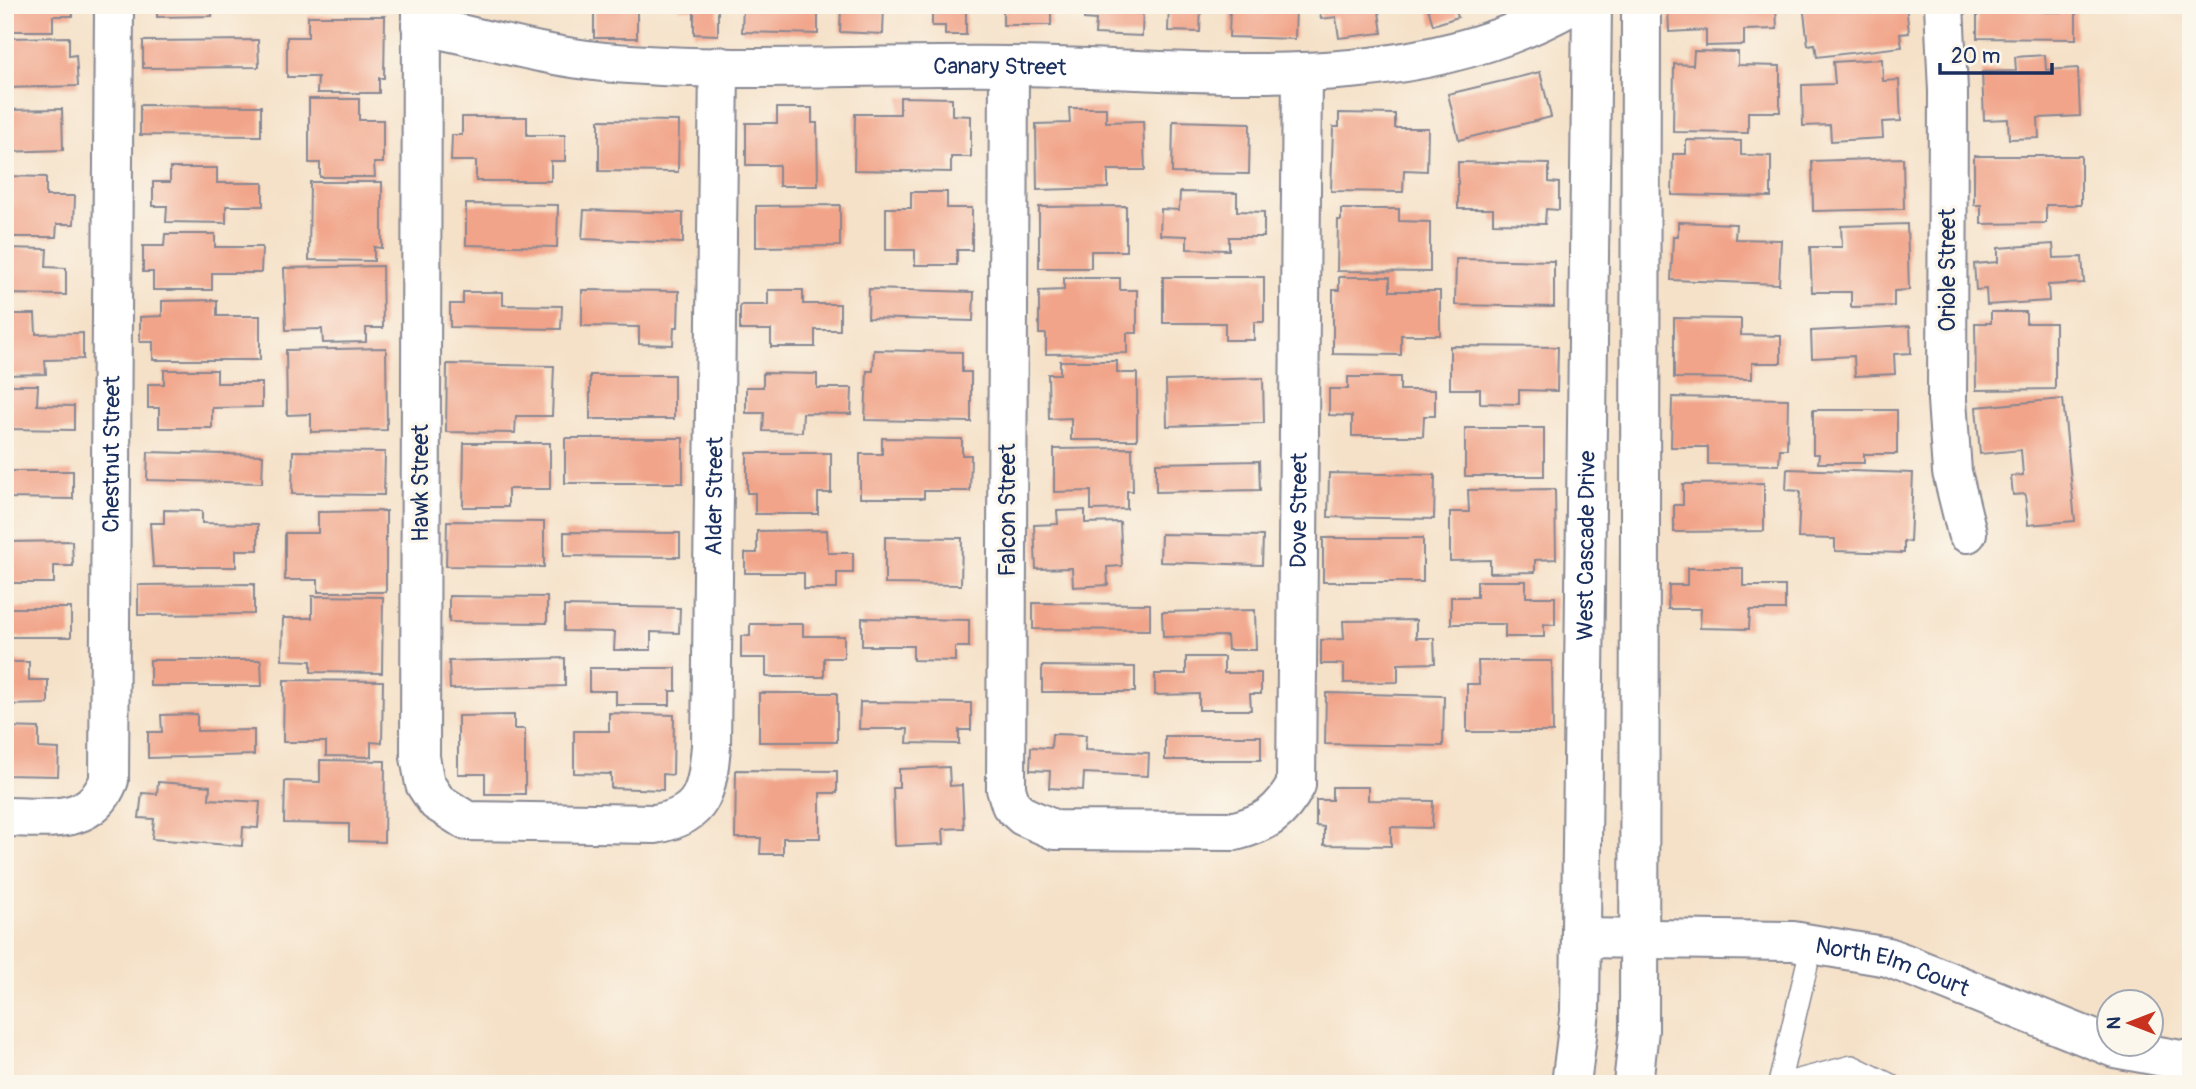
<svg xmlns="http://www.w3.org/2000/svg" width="2196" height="1089" viewBox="0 0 2196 1089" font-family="Pangolin,sans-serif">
<rect width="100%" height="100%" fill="#fbf7ec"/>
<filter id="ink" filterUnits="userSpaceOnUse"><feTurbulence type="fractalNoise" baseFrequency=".0143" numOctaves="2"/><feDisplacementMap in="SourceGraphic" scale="14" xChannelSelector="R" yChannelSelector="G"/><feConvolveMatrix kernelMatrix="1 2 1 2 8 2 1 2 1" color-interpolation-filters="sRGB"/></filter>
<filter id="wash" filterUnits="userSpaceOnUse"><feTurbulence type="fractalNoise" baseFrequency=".00686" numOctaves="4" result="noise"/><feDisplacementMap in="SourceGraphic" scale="28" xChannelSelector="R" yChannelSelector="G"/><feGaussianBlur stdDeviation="1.57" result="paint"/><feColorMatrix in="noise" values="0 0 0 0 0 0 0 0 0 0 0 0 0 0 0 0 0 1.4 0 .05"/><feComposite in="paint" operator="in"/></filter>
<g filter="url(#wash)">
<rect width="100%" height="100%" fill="#f5e1c8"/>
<g id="blocks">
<g fill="#f1a489">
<polygon points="5,5 73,5 73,16 53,16 53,31 5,31"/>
<polygon points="157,5 212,5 212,16 157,17"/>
<rect x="594" y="5" width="43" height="33"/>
<polygon points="679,5 718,5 718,35 694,34 694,9 679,9"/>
<polygon points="743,5 818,5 818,34 742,32"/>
<polygon points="841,5 884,5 883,34 840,32"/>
<polygon points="932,5 966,5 966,35 945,35 945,26 932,26"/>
<rect x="1003" y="5" width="48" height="20"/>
<polygon points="1084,5 1143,5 1142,36 1095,34 1096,20 1084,19"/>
<polygon points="1169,5 1201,5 1200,32 1168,31"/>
<polygon points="1230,5 1296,5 1295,39 1229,37"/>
<polygon points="1319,5 1378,5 1382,33 1339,38 1336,17 1321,19"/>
<polygon points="1427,5 1454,5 1458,17 1433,25"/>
<polygon points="1776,5 1777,29 1744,30 1744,45 1706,46 1706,30 1669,32 1668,6"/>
<polygon points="1803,5 1906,5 1909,33 1900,34 1902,47 1817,57 1815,44 1808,45"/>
<polygon points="1977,5 2044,5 2044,12 2076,12 2076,39 1977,38"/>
<polygon points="308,16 385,16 384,78 379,78 379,93 317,93 318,77 287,77 287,37 308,37"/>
<polygon points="69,37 69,56 76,55 78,86 5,88 5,38"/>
<polygon points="258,40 259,67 143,68 143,41"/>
<polygon points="1694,51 1738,52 1738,65 1780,66 1780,112 1748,112 1748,133 1673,132 1674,64 1693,65"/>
<polygon points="2045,55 2046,70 2078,68 2080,116 2038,118 2039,138 2009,139 2008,119 1984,120 1982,72 2016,71 2015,57"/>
<polygon points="1882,59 1883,81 1899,80 1901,121 1882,122 1883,138 1831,141 1830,125 1803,126 1802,85 1835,84 1833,62"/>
<polygon points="1540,72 1551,117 1459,140 1448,94"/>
<polygon points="900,97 952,98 952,115 971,116 971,157 951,157 951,172 854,170 855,114 900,114"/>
<polygon points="309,99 359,99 359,120 383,120 383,163 374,163 375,177 320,177 320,163 309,163"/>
<polygon points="140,105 261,106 261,136 140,135"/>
<polygon points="777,108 812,108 812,123 817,123 818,186 779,186 779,165 746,165 746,123 777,123"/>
<polygon points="1069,108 1106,108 1106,122 1143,121 1145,170 1108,170 1108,188 1037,190 1036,124 1070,123"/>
<polygon points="62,109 63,150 5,152 5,110"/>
<polygon points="1339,113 1395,114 1395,128 1428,128 1427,171 1404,170 1403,192 1331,191 1333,127 1339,127"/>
<polygon points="462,117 527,117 527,135 565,135 565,161 551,161 551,181 476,181 476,161 451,161 452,135 462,135"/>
<polygon points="599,120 679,121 678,172 599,171"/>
<polygon points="1173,121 1250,123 1249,174 1172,173"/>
<polygon points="1686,140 1741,141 1741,155 1771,156 1771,197 1672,195 1673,154 1686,154"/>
<polygon points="1974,156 2081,156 2081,205 2046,205 2046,223 1981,224 1981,205 1974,205"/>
<polygon points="1903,158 1904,209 1813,211 1812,161"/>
<polygon points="1458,162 1549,164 1549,182 1559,183 1559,210 1546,209 1545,224 1493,223 1493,209 1458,209"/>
<polygon points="170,168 217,168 217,183 263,183 263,206 226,206 226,223 166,222 167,206 153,206 153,182 170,182"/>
<polygon points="5,176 46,177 46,196 75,196 74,224 57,224 56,237 5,237"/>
<polygon points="310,182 382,182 382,248 374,247 374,261 309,260"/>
<polygon points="911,192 947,192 947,208 972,208 972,250 957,250 957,265 915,265 915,250 886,250 886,208 911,208"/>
<polygon points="1180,192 1237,193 1237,211 1264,212 1264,237 1229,237 1229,250 1187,249 1187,236 1160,235 1161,209 1179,210"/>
<polygon points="466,204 558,205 557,247 466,245"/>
<polygon points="840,205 840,246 756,247 756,206"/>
<polygon points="1126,206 1126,251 1091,251 1091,268 1039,268 1039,207"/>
<polygon points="1341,209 1399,209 1399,221 1430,222 1430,272 1337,271 1338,220 1341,220"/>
<polygon points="584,210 683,213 683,243 582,239"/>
<polygon points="1678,222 1736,224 1735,239 1781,240 1779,284 1671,280 1673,237 1678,237"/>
<polygon points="1907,224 1909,290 1894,291 1894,306 1851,307 1851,292 1812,292 1810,247 1842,247 1841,226"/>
<polygon points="165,234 215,234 215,247 262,247 261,273 212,273 212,290 153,290 153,272 143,272 143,246 164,246"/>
<polygon points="2053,244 2054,258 2082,257 2084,283 2048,285 2049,301 1987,305 1986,289 1976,290 1974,264 1998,262 1998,248"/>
<polygon points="5,248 47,249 46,267 66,268 66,295 5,294"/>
<polygon points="1456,259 1554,261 1554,307 1455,305"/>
<polygon points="382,266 383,328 366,328 366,342 323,343 322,329 286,330 284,268"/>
<polygon points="1163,277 1264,277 1264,322 1254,322 1254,340 1225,340 1225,323 1163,323"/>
<polygon points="1339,277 1390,277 1390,291 1440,291 1440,335 1401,335 1401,355 1333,354 1333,290 1339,290"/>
<polygon points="1064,278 1120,278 1120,290 1137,290 1137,333 1127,333 1127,353 1046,354 1046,334 1039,334 1039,291 1064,290"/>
<polygon points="869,289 974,292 973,321 868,318"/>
<polygon points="582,290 679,291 678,327 674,327 673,345 639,344 639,327 582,326"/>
<polygon points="768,290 803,290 803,304 840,304 840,330 815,330 815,347 771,347 771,330 740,330 740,305 768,305"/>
<polygon points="463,292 503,292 503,305 562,306 561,329 450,327 450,304 463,304"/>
<polygon points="217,300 217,316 260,316 260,360 153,360 153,342 140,342 140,317 162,316 162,301"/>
<polygon points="1991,312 2026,312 2026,323 2055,323 2055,389 1976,390 1975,323 1991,323"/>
<polygon points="5,314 35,314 36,334 83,333 83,359 45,360 46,374 5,375"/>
<polygon points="1674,318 1741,319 1741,335 1781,336 1781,363 1752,363 1752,379 1674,378"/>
<polygon points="1910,326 1911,353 1894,354 1895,374 1855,376 1854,356 1812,358 1811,331"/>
<polygon points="1450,346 1558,347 1557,391 1519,390 1519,404 1480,403 1480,389 1450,389"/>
<polygon points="386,348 387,430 311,432 311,414 287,415 286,350"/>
<polygon points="874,350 962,352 962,372 971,372 971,422 865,420 867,371 873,371"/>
<polygon points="1060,361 1117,361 1117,373 1137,373 1137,440 1071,440 1071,418 1049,419 1048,374 1060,374"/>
<polygon points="447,364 554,366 552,416 516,416 515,433 446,432"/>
<polygon points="164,370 217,370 217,383 262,383 262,407 212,408 212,428 159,428 159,408 148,408 148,384 164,384"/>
<polygon points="763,373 817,374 817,388 852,388 851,414 803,413 802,432 763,431 764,413 746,413 746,387 763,387"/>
<rect x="590" y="375" width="84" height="44"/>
<polygon points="1348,377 1400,377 1400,390 1435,390 1435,416 1424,416 1423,436 1352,436 1352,416 1329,415 1329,389 1348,389"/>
<polygon points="1263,378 1264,423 1167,426 1166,381"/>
<polygon points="5,385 38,385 37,405 74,406 74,430 5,429"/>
<polygon points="1672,397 1788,399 1787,449 1780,449 1779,465 1708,464 1708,447 1671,447"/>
<polygon points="2063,399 2075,521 2028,525 2025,494 2013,495 2011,476 2023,475 2021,450 1980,454 1976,407"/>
<polygon points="1813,410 1897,410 1897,454 1864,454 1864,463 1818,463 1819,454 1813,454"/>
<rect x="1465" y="428" width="79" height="48"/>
<rect x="565" y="438" width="118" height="45"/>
<polygon points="882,438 962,439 962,455 971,455 970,491 924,491 924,498 860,498 860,454 882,454"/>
<polygon points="464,443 550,443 550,489 508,489 508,507 463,507"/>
<polygon points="1132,448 1133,491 1127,491 1127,509 1091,510 1091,491 1054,492 1054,449"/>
<polygon points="293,451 385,452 384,495 292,494"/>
<polygon points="148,452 263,455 262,483 147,480"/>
<polygon points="747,453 831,453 831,493 818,493 818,514 755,514 755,493 747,493"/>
<polygon points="1259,461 1260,490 1156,492 1156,463"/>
<polygon points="1787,469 1913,473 1910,542 1904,541 1904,553 1835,551 1835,539 1798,538 1800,491 1786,490"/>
<polygon points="5,471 73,471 73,499 5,498"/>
<polygon points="1329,473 1435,475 1434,519 1328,517"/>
<polygon points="1764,483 1764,531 1674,532 1674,505 1683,505 1683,484"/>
<polygon points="1555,489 1556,559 1535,560 1535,572 1490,573 1490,560 1450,561 1450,512 1469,512 1468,490"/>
<polygon points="164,510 202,511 202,523 258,524 258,550 236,550 236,567 153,567 150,523 164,523"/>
<polygon points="1085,510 1085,523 1120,522 1122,566 1107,567 1108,585 1073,587 1072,568 1036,569 1034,525 1058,524 1057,511"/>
<polygon points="386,511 386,592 318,592 318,580 285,580 285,533 318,533 318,512"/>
<polygon points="447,521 544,522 544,567 446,566"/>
<polygon points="827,530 828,553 853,553 853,573 837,573 837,589 804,589 804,573 745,573 745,553 757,553 757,531"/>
<polygon points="564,532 680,533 680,557 564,556"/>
<polygon points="1161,534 1263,536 1262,565 1160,562"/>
<polygon points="885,537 962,538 961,585 885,584"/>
<rect x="1323" y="538" width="100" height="44"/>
<polygon points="72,541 73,566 54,566 54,583 9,583 5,542"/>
<polygon points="1687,568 1743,568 1743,586 1785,586 1785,610 1750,610 1749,629 1700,628 1701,609 1668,609 1669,585 1687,585"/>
<polygon points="1477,581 1526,581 1526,597 1555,597 1555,625 1544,624 1544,637 1505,637 1505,624 1451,624 1451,597 1477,597"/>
<polygon points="254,584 254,614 138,615 138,585"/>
<polygon points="312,596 383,597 382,673 311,672 311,661 282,660 283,618 312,618"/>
<polygon points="449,596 547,597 547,623 449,622"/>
<polygon points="1033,603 1150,604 1150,630 1033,629"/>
<polygon points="564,606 680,608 679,633 651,632 651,650 614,650 615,632 564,631"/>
<rect x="5" y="608" width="66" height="29"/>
<polygon points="1255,610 1256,650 1228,650 1227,636 1163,637 1162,612"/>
<polygon points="862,618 969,620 969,647 955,647 955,661 913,660 913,646 862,646"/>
<polygon points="1416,620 1416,638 1434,638 1435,663 1398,664 1398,682 1344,683 1344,664 1321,664 1321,640 1344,639 1343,621"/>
<polygon points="750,624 803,624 803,636 844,636 844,658 824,658 824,677 766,677 766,658 741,658 741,636 750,636"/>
<polygon points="1186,657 1224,657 1224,673 1261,673 1261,694 1250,694 1251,710 1199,710 1199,694 1155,695 1155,674 1186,674"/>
<polygon points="565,658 565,686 450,689 449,661"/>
<polygon points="150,660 261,660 262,686 150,686"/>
<polygon points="1478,661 1552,661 1553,732 1467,732 1467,684 1479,684"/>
<polygon points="5,662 29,662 29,680 48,680 48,704 5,705"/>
<polygon points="1042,666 1135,667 1135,692 1042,692"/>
<polygon points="589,668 676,668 676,691 670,691 670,705 616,705 616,691 589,691"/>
<polygon points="284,680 383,681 382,743 371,742 371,757 326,756 326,742 283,742"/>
<rect x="759" y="693" width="78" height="49"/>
<polygon points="1326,693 1444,696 1443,746 1325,744"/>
<polygon points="860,702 971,703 971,730 959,730 959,744 907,743 908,729 859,729"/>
<polygon points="609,713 674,715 673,775 663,774 663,790 611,788 611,774 574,773 574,731 609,731"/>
<polygon points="197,714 197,731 254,730 254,755 148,758 148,732 162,732 161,715"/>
<polygon points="514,715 514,729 525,729 525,794 485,794 485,774 458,774 458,716"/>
<polygon points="5,727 39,728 39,748 59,749 58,776 5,775"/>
<polygon points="1052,734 1086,735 1085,750 1149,753 1148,776 1084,773 1083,790 1049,788 1050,771 1030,770 1031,747 1051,748"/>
<rect x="1165" y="736" width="96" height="24"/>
<polygon points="320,760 385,761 384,842 349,841 349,824 284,823 285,781 320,782"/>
<polygon points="949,767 950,786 962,785 964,828 943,829 944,844 895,846 893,788 899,788 899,769"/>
<polygon points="736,770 837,771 837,793 820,793 820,838 783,838 783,854 760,854 761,838 735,838"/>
<polygon points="158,782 210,786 209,799 260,802 258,828 243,827 242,846 152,839 154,819 139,818 142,793 157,794"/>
<polygon points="1332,787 1368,787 1368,800 1433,801 1432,828 1391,827 1391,846 1324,845 1324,827 1316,826 1316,800 1332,800"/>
</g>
</g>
</g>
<g filter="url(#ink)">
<use href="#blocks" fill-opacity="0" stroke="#888893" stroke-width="2"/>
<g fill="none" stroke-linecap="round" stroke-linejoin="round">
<defs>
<g id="lane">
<polyline points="1779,1084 1812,944"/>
<polyline points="1783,1084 1852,1066 1889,1084"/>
</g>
<g id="street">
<path id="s1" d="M 422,5 L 420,757 L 425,784 L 437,802 L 467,821 L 655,824 C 704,816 707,790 711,746 L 719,66"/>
<polyline points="1944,5 1948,91 1947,400 1952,472 1967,533"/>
<path id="s2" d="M 421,25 C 481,38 543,56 604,62 C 738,74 875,64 1009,66 C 1195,67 1402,102 1572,5"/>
<path id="s3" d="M 1009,66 L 1006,789 L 1011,805 L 1023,816 L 1055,830 L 1235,831 C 1266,823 1281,813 1296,785 L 1302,72"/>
<path id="s4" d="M 5,817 C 47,817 91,827 109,780 L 114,5"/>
<path id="s5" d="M 1581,938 L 1793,941 L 1888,957 L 2115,1048 L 2191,1062"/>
<path id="s6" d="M 1571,1084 L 1580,1012 L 1592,5"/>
<polyline points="1633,1084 1639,1030 1641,5"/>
</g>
</defs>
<use href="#lane" stroke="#888893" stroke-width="24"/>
<use href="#street" stroke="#888893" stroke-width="42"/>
<use href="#lane" stroke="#fff" stroke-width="21"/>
<use href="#street" stroke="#fff" stroke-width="38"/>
</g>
</g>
<g text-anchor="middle" stroke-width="7" stroke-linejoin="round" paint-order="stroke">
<g font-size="23" fill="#1b2f5e" stroke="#fbf7ec">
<text dy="8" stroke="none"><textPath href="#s2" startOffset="583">Canary Street</textPath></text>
<text transform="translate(1947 270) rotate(-90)" y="8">Oriole Street</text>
<text dy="8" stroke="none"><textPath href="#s4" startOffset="446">Chestnut Street</textPath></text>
<text transform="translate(420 483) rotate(-90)" y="8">Hawk Street</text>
<text dy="8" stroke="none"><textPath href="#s1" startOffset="1382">Alder Street</textPath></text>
<text transform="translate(1007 510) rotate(-90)" y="8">Falcon Street</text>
<text dy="8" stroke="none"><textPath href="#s3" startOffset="1325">Dove Street</textPath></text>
<text dy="8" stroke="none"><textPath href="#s6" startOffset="539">West Cascade Drive</textPath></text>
<text dy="8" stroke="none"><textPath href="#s5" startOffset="315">North Elm Court</textPath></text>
</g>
</g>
<rect width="2196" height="1089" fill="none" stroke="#fbf7ec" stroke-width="28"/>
<g transform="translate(2130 1023) rotate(270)"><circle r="33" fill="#fbf7ec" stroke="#a1a7b3" stroke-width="2"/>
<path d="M0-5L12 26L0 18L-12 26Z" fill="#c8321e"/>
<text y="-10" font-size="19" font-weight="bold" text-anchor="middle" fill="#1b2f5e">N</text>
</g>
<path d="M1940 63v10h112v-10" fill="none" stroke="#1b2f5e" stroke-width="3.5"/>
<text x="1951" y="63" font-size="21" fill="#1b2f5e" stroke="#fbf7ec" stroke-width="5" paint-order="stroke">20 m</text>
</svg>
